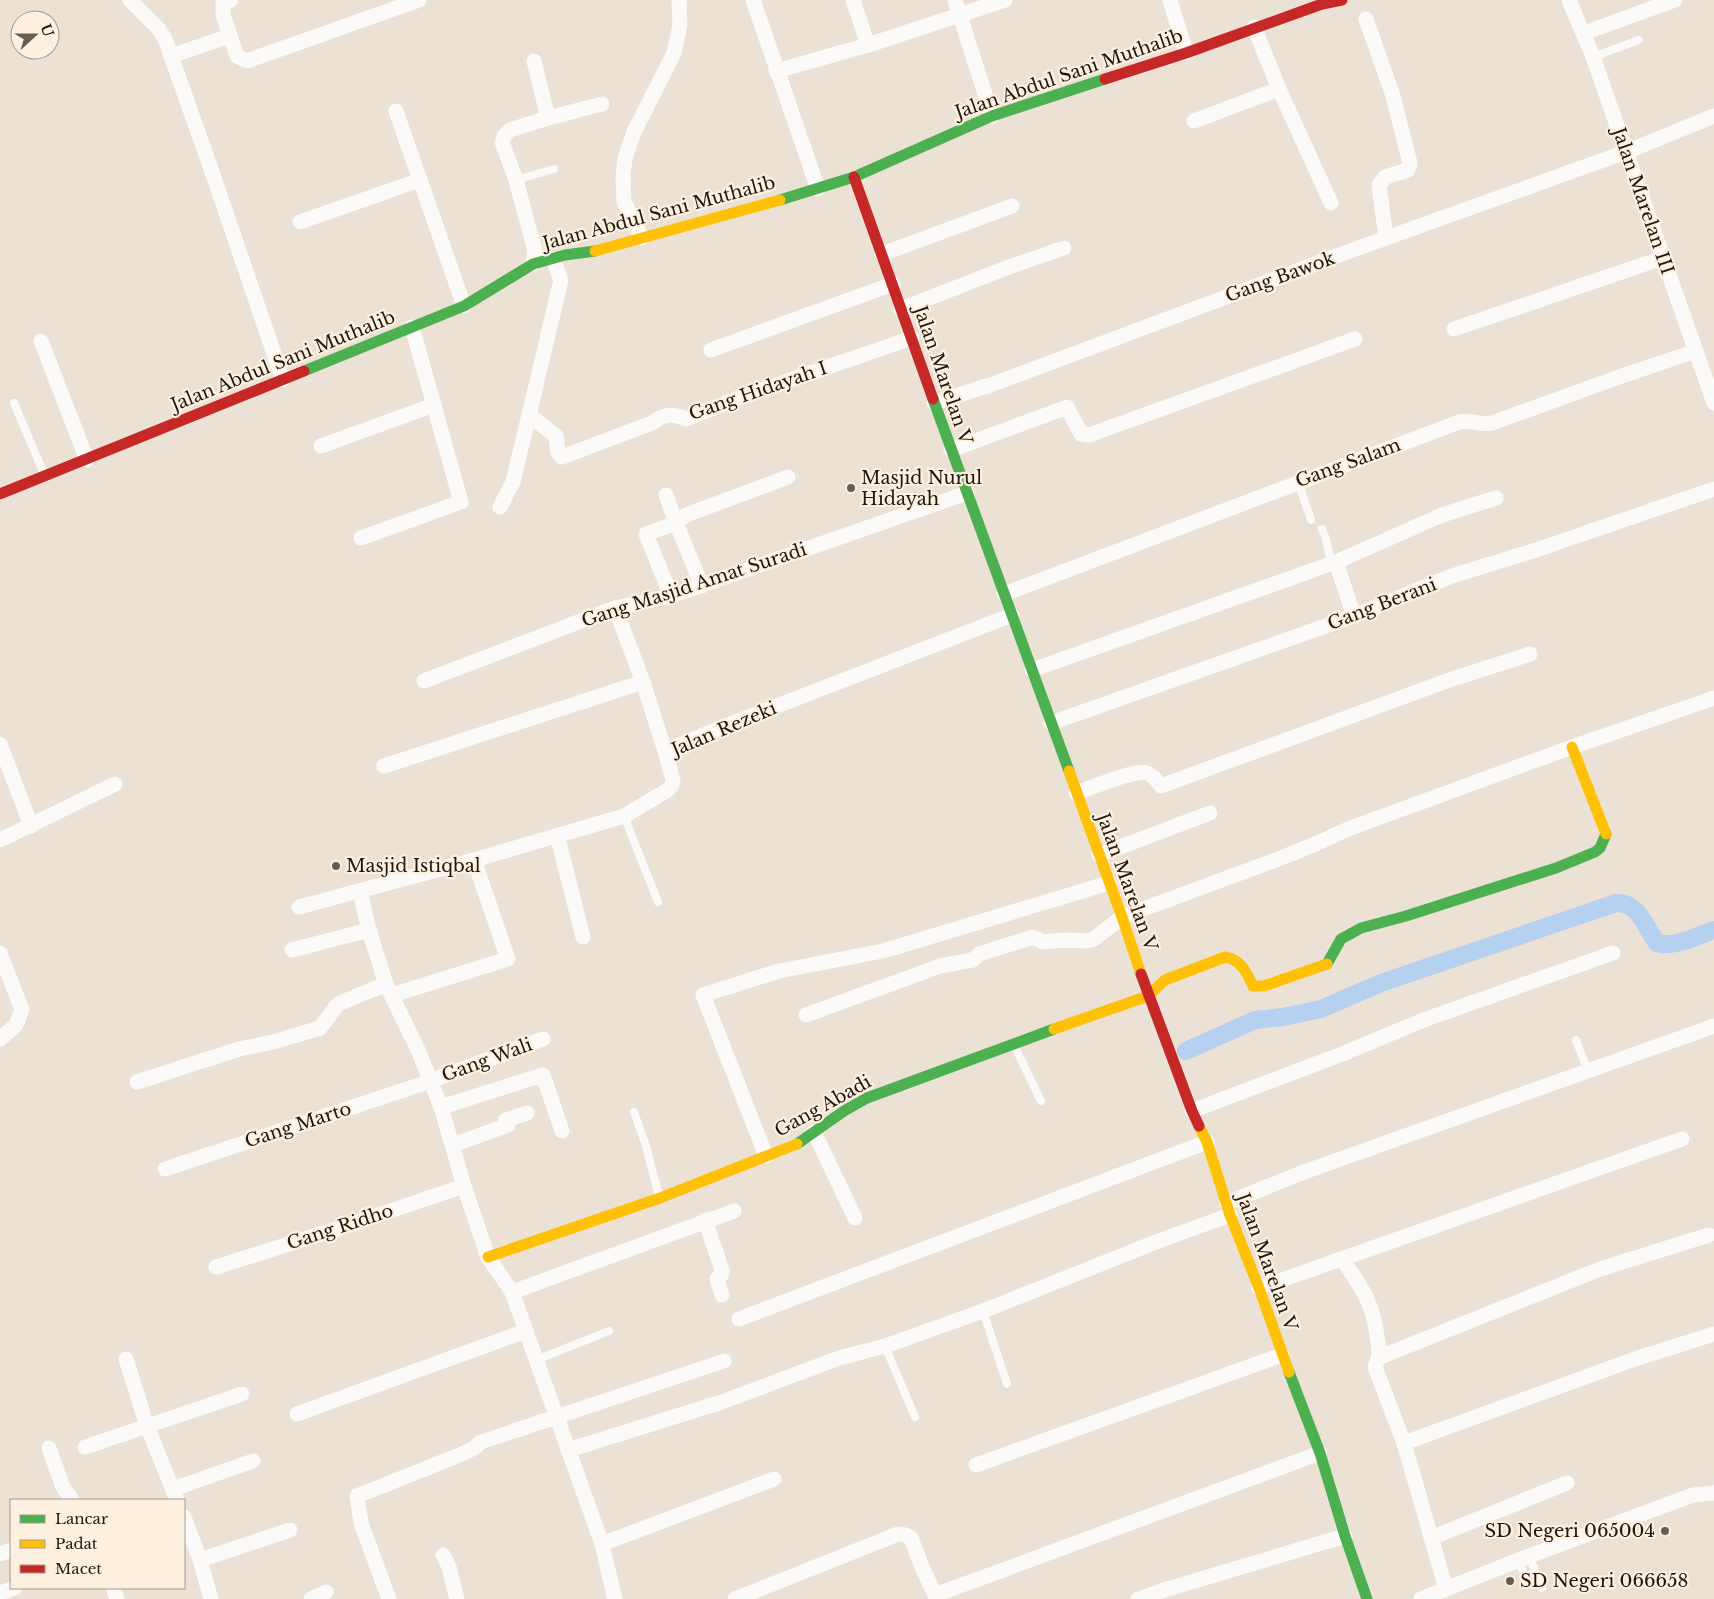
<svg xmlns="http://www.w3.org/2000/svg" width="1714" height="1599" viewBox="0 0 1714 1599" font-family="'Libre Baskerville',serif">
<rect width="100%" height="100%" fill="#ebe1d5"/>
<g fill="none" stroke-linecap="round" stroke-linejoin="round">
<path stroke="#b6d0f0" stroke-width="18" d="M 1186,1051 L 1255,1020 L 1283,1017 L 1321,1009 L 1381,983 L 1616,903 C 1639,902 1645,927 1657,943 C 1674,948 1697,936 1714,930"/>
<g stroke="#fcfaf9" stroke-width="8">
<polyline points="1593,57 1639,40"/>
<polyline points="516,180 554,169"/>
<polyline points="14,403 44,474"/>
<polyline points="1298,482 1311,520"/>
<polyline points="1322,529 1326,539 1331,564"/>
<polyline points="624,816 658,902"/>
<polyline points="1576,1040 1588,1071"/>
<polyline points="1014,1045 1041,1101"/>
<polyline points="634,1112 646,1146 659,1196"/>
<polyline points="983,1311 1007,1384"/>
<polyline points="885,1346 915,1417"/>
<polyline points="536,1360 609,1331"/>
<polyline points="1529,1556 1542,1588"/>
<polyline points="1518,1560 1528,1583"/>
</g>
<g stroke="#fcfaf9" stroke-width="15">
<polyline points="130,0 158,28 165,39 209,163 283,380"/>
<polyline points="231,0 223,3 223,15 237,56 247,61 419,0"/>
<polyline points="753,0 818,189"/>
<polyline points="853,0 868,45"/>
<polyline points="955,0 992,116"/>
<polyline points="1170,0 1186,53"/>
<polyline points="1569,0 1593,57 1714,403"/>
<polyline points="1366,19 1393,96 1410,163 1408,170 1385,177 1379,185 1386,238"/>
<polyline points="1254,27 1279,89 1331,203"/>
<polyline points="1584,33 1675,0"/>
<polyline points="171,56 229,36"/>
<polyline points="534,61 548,118"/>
<polyline points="776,71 868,45 1005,0"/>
<polyline points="396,111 420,180"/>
<polyline points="1194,121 1279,89"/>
<polyline points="300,222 420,180 464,306"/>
<polyline points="642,238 624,202 623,176 625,158 634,132 674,53 680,25 679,0"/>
<polyline points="882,254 1012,206"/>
<polyline points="533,264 535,251 516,180 502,142 504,136 510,130 548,118 602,104"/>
<polyline points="901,309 1009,267 1064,248"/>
<polyline points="1454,329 1663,258"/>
<polyline points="41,341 87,460"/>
<polyline points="711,350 893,284"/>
<polyline points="934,403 993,384 1347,252 1626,152 1714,116"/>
<path d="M 529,415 L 556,436 L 558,452 L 562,457 L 652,423 C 664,414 672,413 686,419 L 741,397 L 912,338"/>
<polyline points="321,446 434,405"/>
<polyline points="951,450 1067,407 1081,434 1089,435 1355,339"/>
<polyline points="666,495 676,523 702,586"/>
<polyline points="500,507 513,482 561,280 553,259"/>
<polyline points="361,538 461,502 412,327"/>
<polyline points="1336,562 1354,616"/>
<path d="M 1004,594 L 1459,422 C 1470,420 1481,425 1492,423 L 1619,377 L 1696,351"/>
<polyline points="671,596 646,534 676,523 686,515 788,477"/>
<polyline points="615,608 643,682"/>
<polyline points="1032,670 1336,562 1442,515 1496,498"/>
<polyline points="424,681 615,608 671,596 967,493"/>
<polyline points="1051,723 1354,616 1452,576 1536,550 1714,489"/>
<polyline points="0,744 31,826"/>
<polyline points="384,766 643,682 665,751"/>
<path d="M 1076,793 C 1091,788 1134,769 1147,773 C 1153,775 1157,781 1161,786 L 1452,679 L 1530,654"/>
<polyline points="557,835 583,937"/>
<polyline points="0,840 115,784"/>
<polyline points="1099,855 1210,813"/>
<polyline points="360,892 369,930 386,984 418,1050 441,1107 464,1186 488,1257 512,1292 602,1544 615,1599"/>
<polyline points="299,907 474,860 624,816 668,790 672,785 673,780 665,751 728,725 1012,615"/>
<polyline points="292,950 369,930"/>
<polyline points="0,953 22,1010 16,1025 0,1039"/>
<polyline points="392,995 508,959 474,860"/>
<polyline points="806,1015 940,966 973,960 979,954 1033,937 1043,942 1064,940 1086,941 1094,939 1122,917 1286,856 1322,841 1348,829 1572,747 1714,698"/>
<polyline points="137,1082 239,1049 273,1042 320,1028 338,1004 386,984"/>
<polyline points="441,1107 543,1075 562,1131"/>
<polyline points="1192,1111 1342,1054 1426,1019 1613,953"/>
<polyline points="814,1132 855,1218"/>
<polyline points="453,1145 508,1125 506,1120 527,1113"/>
<polyline points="766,1156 703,995 779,971 883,951 1109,883"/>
<polyline points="165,1169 431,1081 543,1039"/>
<polyline points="1227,1203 1304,1172 1714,1026"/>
<polyline points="705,1220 722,1270 722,1274 717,1279 722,1295"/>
<path d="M 1342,1259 C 1360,1285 1374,1304 1377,1337 C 1379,1350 1381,1354 1375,1367 L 1404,1443 L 1446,1589"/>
<polyline points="216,1267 343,1227 464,1186"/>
<polyline points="1259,1288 1682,1139"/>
<polyline points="512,1292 734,1211"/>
<polyline points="739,1319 1207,1142"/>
<polyline points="1380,1357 1600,1269 1709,1235"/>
<polyline points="126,1359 147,1426 177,1500"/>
<polyline points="297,1414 526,1331"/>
<polyline points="1404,1443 1635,1359 1714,1334"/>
<polyline points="85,1447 242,1394"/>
<polyline points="49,1448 63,1487 72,1500"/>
<polyline points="568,1450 722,1402 839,1358 885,1346 983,1311 1156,1242 1230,1215"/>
<polyline points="976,1465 1282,1355"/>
<polyline points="173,1489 253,1461"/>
<polyline points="184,1517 200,1560 211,1599"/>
<polyline points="1431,1538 1567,1483"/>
<polyline points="602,1544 774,1479"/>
<polyline points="0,1554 11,1550"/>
<polyline points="443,1555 449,1567 457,1599"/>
<polyline points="200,1560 290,1530"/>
<polyline points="113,1588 117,1599"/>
<polyline points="0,1593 15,1588"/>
<polyline points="311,1599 326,1592"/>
<polyline points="389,1599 361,1523 357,1496 462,1454 474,1448 481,1442 724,1361"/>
<polyline points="735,1599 898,1534 905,1535 911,1538 922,1567 935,1595 1320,1453"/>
<polyline points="1138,1599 1161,1591 1345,1536"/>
<polyline points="1421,1599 1529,1556 1693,1495 1714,1493"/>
</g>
<g stroke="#4caf50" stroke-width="11">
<polyline points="780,200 854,177 992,116 1105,79"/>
<polyline points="304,371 464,306 533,264 565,255 595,251"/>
<polyline points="933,399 1069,771"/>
<polyline points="1327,964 1341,939 1361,928 1406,916 1556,868 1595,852 1600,848 1606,834"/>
<polyline points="797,1144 844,1111 867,1098 1054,1029"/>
<polyline points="1289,1372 1320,1453 1345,1536 1367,1599"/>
</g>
<g stroke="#ffc107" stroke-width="11">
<polyline points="595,251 780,200"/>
<polyline points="1572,747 1606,834"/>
<polyline points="1069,771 1122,917 1141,974"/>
<path d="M 1054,1029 L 1148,996 L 1165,980 L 1225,957 C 1242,960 1246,972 1253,986 L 1264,986 L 1327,964"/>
<polyline points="1199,1126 1207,1142 1230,1215 1259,1288 1289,1372"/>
<polyline points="488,1257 660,1198 797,1144"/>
</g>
<g stroke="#c62828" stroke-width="11">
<polyline points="1105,79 1186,53 1322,4 1342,0"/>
<polyline points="854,177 933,399"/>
<polyline points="0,494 304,371"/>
<polyline points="1141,974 1192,1111 1199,1126"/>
</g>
</g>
<g fill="#665e55" stroke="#fef0de" stroke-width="2">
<circle cx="851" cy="488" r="5"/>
<circle cx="336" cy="866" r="5"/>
<circle cx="1665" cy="1531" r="5"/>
<circle cx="1510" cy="1581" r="5"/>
</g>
<g text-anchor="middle" stroke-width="4.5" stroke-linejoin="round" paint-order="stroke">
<g font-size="18" fill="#1e1810" stroke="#fef0de">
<text transform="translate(1069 74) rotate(-19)" y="6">Jalan Abdul Sani Muthalib</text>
<text transform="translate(1643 201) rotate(71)" y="6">Jalan Marelan III</text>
<text transform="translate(659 213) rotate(-15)" y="6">Jalan Abdul Sani Muthalib</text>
<text transform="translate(1280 277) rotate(-20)" y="6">Gang Bawok</text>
<text transform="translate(283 361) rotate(-22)" y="6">Jalan Abdul Sani Muthalib</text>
<text transform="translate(943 375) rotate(71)" y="6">Jalan Marelan V</text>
<text transform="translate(758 391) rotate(-19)" y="6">Gang Hidayah I</text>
<text transform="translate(1348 463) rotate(-20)" y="6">Gang Salam</text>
<text transform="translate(694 585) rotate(-18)" y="6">Gang Masjid Amat Suradi</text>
<text transform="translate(1382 604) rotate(-21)" y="6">Gang Berani</text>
<text transform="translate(724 729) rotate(-23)" y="6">Jalan Rezeki</text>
<text transform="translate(1127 882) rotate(70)" y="6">Jalan Marelan V</text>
<text transform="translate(487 1060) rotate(-20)" y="6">Gang Wali</text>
<text transform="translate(823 1106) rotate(-29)" y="6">Gang Abadi</text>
<text transform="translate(298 1125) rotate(-18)" y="6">Gang Marto</text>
<text transform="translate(340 1227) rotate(-18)" y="6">Gang Ridho</text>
<text transform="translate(1267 1262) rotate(70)" y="6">Jalan Marelan V</text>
</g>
<g font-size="18" fill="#1e1810" stroke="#fef0de" text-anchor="start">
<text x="861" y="484">Masjid Nurul<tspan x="861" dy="21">Hidayah</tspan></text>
<text x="346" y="872">Masjid Istiqbal</text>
<text x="1655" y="1537" text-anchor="end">SD Negeri 065004</text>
<text x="1520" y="1587">SD Negeri 066658</text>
</g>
</g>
<rect x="10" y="1499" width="175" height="90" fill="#fef0de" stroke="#a49a8c"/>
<rect x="20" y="1515" width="25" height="8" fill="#4caf50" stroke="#a49a8c"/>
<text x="55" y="1524" font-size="15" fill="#1e1810">Lancar</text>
<rect x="20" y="1540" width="25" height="8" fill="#ffc107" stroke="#a49a8c"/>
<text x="55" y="1549" font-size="15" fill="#1e1810">Padat</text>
<rect x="20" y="1565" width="25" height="8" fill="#c62828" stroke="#a49a8c"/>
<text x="55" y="1574" font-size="15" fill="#1e1810">Macet</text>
<g transform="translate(35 35) rotate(69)"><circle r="24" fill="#fef0de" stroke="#a49a8c"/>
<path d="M0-4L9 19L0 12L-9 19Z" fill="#665e55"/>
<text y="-8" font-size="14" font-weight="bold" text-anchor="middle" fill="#1e1810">U</text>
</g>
</svg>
